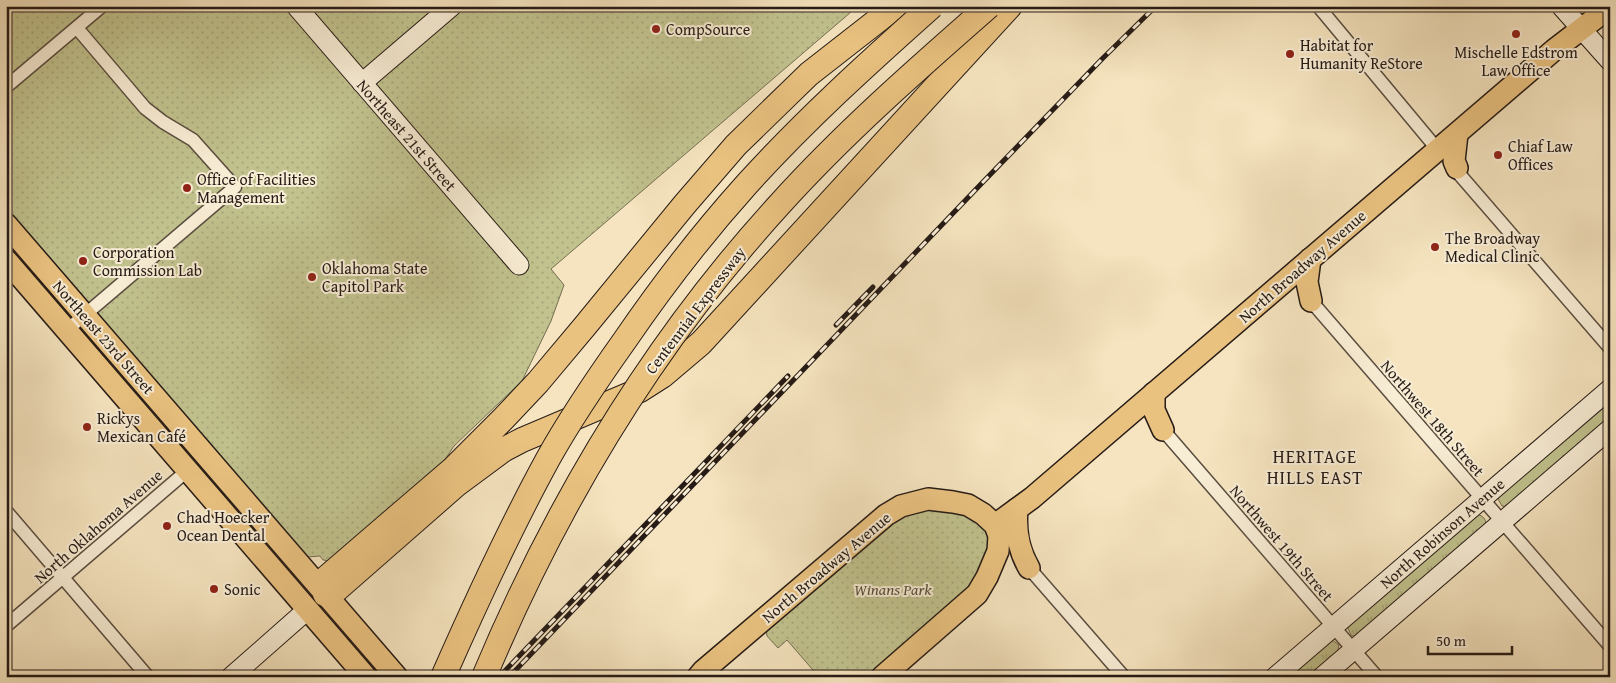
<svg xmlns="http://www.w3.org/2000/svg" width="1616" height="683" viewBox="0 0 1616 683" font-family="'Gentium Book Plus',serif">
<defs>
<pattern id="grass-tufts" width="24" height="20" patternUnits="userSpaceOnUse" patternTransform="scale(1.25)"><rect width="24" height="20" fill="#c1c28e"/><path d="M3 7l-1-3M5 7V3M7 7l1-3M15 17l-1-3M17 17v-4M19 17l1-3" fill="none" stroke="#a6a67a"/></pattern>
<pattern id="park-dots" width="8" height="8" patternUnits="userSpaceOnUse" patternTransform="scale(1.25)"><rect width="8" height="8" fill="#c1c28e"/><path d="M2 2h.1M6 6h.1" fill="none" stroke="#a6a67a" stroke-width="1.8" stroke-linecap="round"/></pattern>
</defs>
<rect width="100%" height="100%" fill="#f5e4bf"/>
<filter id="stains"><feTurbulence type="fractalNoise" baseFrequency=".004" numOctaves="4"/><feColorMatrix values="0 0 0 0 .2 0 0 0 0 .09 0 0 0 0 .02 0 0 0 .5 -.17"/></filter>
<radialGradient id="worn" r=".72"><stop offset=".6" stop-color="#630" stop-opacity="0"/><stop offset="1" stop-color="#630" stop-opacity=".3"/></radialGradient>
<g fill="url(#grass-tufts)" stroke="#746e52">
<polygon points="1610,397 1610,422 1508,507 1502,506 1498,499 1498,495"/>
<path d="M 1475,514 C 1482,515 1486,518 1486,525 L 1356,637 L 1351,635 L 1347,626 Z"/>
<polygon points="1332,640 1339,645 1337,655 1312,677 1283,677"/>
</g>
<g fill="url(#park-dots)" stroke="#746e52">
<polygon points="6,6 858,6 551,269 564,285 551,321 522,381 454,446 446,458 435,470 330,561 323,560 320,556 308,557 303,553 6,207"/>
<polygon points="916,509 961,512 976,520 987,533 991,546 977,581 873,677 819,677 787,640 778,648 767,636 766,628 893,519"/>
</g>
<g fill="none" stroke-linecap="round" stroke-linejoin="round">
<defs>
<g id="street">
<polyline points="1318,6 1438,150"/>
<polyline points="6,87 102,6"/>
<polyline points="1457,168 1460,175 1610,348"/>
<polyline points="1311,301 1610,646"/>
<polyline points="67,330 235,187 193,140 163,122 145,108 77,28"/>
<polyline points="1163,430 1377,677"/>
<polyline points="6,511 148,677"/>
<polyline points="1029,568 1124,677"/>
<polyline points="6,626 188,470"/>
</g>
<g id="secondary">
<polyline points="296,6 519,265"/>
<polyline points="1561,6 1610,61"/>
<polyline points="362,83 452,6"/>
<polyline points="231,677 307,610"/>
<polyline points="1275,677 1610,389"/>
<polyline points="1322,677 1610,429"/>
</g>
<g id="primary">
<polyline points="1457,134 1454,161 1457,168"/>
<polyline points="6,224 397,677"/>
<polyline points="1310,259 1307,282 1311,301"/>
<polyline points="6,260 366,677"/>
<polyline points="1154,393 1154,410 1163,430"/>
<path d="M 1017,509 C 1015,531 1018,549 1029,568"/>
<polyline points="995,525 1032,498 1554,50 1610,7"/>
<polyline points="698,677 703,671 886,515 901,506 928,499 953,502 968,505 983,514 995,525 999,536 998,551 987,577 977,594 882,677"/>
</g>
<polyline id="highway" points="896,6 809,74 736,145 685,204 585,326 538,382 504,418 454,468 326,578 325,594 336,590 457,484 503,450 522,440 640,390 662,376 701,343 1010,6"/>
</defs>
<use href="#street" stroke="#5a4d40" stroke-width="15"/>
<use href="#secondary" stroke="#261b16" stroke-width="21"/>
<use href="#primary" stroke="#261b16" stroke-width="24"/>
<use href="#highway" stroke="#261b16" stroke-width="26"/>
<use href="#street" stroke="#f8edd5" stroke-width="12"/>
<use href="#secondary" stroke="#f8edd5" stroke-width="19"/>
<use href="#primary" stroke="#eac280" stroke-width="21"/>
<use href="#highway" stroke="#eac280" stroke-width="24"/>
<defs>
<g id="rail">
<polyline points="836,325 873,287"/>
<polyline points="499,677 788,376"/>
<polyline points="509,677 982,183 1102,59 1156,6"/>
</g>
</defs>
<use href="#rail" stroke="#261b16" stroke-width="5"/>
<use href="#rail" stroke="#f8edd5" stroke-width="3" stroke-dasharray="9" stroke-linecap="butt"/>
<defs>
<g id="highway-bridge">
<path d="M 443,677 C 476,602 510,528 549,457 C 572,416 598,378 625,340 C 662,286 703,233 747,184 C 805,120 868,63 932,6"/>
<path d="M 484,677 C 556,505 653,343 779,205 C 844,133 916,70 989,6"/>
</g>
</defs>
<use href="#highway-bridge" stroke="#261b16" stroke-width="26" stroke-linecap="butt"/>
<use href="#highway-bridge" stroke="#eac280" stroke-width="24"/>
</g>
<g fill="#8f2418" stroke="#f8edd5" stroke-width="2">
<circle cx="656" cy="29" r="5"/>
<circle cx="1516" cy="34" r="5"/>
<circle cx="1290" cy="54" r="5"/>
<circle cx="1498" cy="155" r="5"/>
<circle cx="187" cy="188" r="5"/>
<circle cx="1435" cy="247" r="5"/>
<circle cx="83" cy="261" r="5"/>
<circle cx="312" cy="277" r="5"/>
<circle cx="87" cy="427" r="5"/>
<circle cx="167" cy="526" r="5"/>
<circle cx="214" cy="589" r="5"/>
</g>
<g text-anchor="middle" stroke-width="4" stroke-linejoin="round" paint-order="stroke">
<g font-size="16" fill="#261b16" stroke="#f8edd5" text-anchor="start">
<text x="666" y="35">CompSource</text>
<text x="1300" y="51">Habitat for<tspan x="1300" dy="18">Humanity ReStore</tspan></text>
<text x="1516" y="58" text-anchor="middle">Mischelle Edstrom<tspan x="1516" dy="18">Law Office</tspan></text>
<text x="1508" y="152">Chiaf Law<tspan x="1508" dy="18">Offices</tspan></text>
<text x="197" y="185">Office of Facilities<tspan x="197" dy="18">Management</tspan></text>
<text x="1445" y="244">The Broadway<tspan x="1445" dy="18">Medical Clinic</tspan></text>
<text x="93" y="258">Corporation<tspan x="93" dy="18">Commission Lab</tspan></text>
<text x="322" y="274">Oklahoma State<tspan x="322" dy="18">Capitol Park</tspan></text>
<text x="97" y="424">Rickys<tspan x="97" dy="18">Mexican Café</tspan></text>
<text x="177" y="523">Chad Hoecker<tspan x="177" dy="18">Ocean Dental</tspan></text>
<text x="224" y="595">Sonic</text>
</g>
<g font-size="16" fill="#261b16" stroke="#f8edd5">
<text transform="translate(407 135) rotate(49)" y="6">Northeast 21st Street</text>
<text transform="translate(1302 266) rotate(-41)" y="6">North Broadway Avenue</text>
<text transform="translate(695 310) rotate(-53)" y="6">Centennial Expressway</text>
<text transform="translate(104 337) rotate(49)" y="6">Northeast 23rd Street</text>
<text transform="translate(1433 418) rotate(49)" y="6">Northwest 18th Street</text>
<text transform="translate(98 526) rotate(-41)" y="6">North Oklahoma Avenue</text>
<text transform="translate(1442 533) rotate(-41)" y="6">North Robinson Avenue</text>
<text transform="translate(1282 543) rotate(49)" y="6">Northwest 19th Street</text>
<text transform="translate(826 567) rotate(-40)" y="6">North Broadway Avenue</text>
</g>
<g font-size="16" font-style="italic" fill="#544d3a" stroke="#f8edd5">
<text x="893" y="595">Winans Park</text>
</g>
<g font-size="18" letter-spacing="1" fill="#261b16" stroke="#f8edd5">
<text x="1315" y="463">HERITAGE<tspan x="1315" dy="21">HILLS EAST</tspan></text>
</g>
</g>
<rect width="1616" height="683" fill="none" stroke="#f5e4bf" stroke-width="25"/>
<rect x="8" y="8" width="1601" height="668" fill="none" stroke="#261b16" stroke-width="2.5"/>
<rect x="12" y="12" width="1591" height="658" fill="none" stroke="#261b16"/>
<path d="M1428 646v8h84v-8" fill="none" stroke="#261b16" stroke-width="2.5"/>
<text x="1436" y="646" font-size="15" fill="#261b16" stroke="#f8edd5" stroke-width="4" paint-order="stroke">50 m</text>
<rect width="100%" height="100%" filter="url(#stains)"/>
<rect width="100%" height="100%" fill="url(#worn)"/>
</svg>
